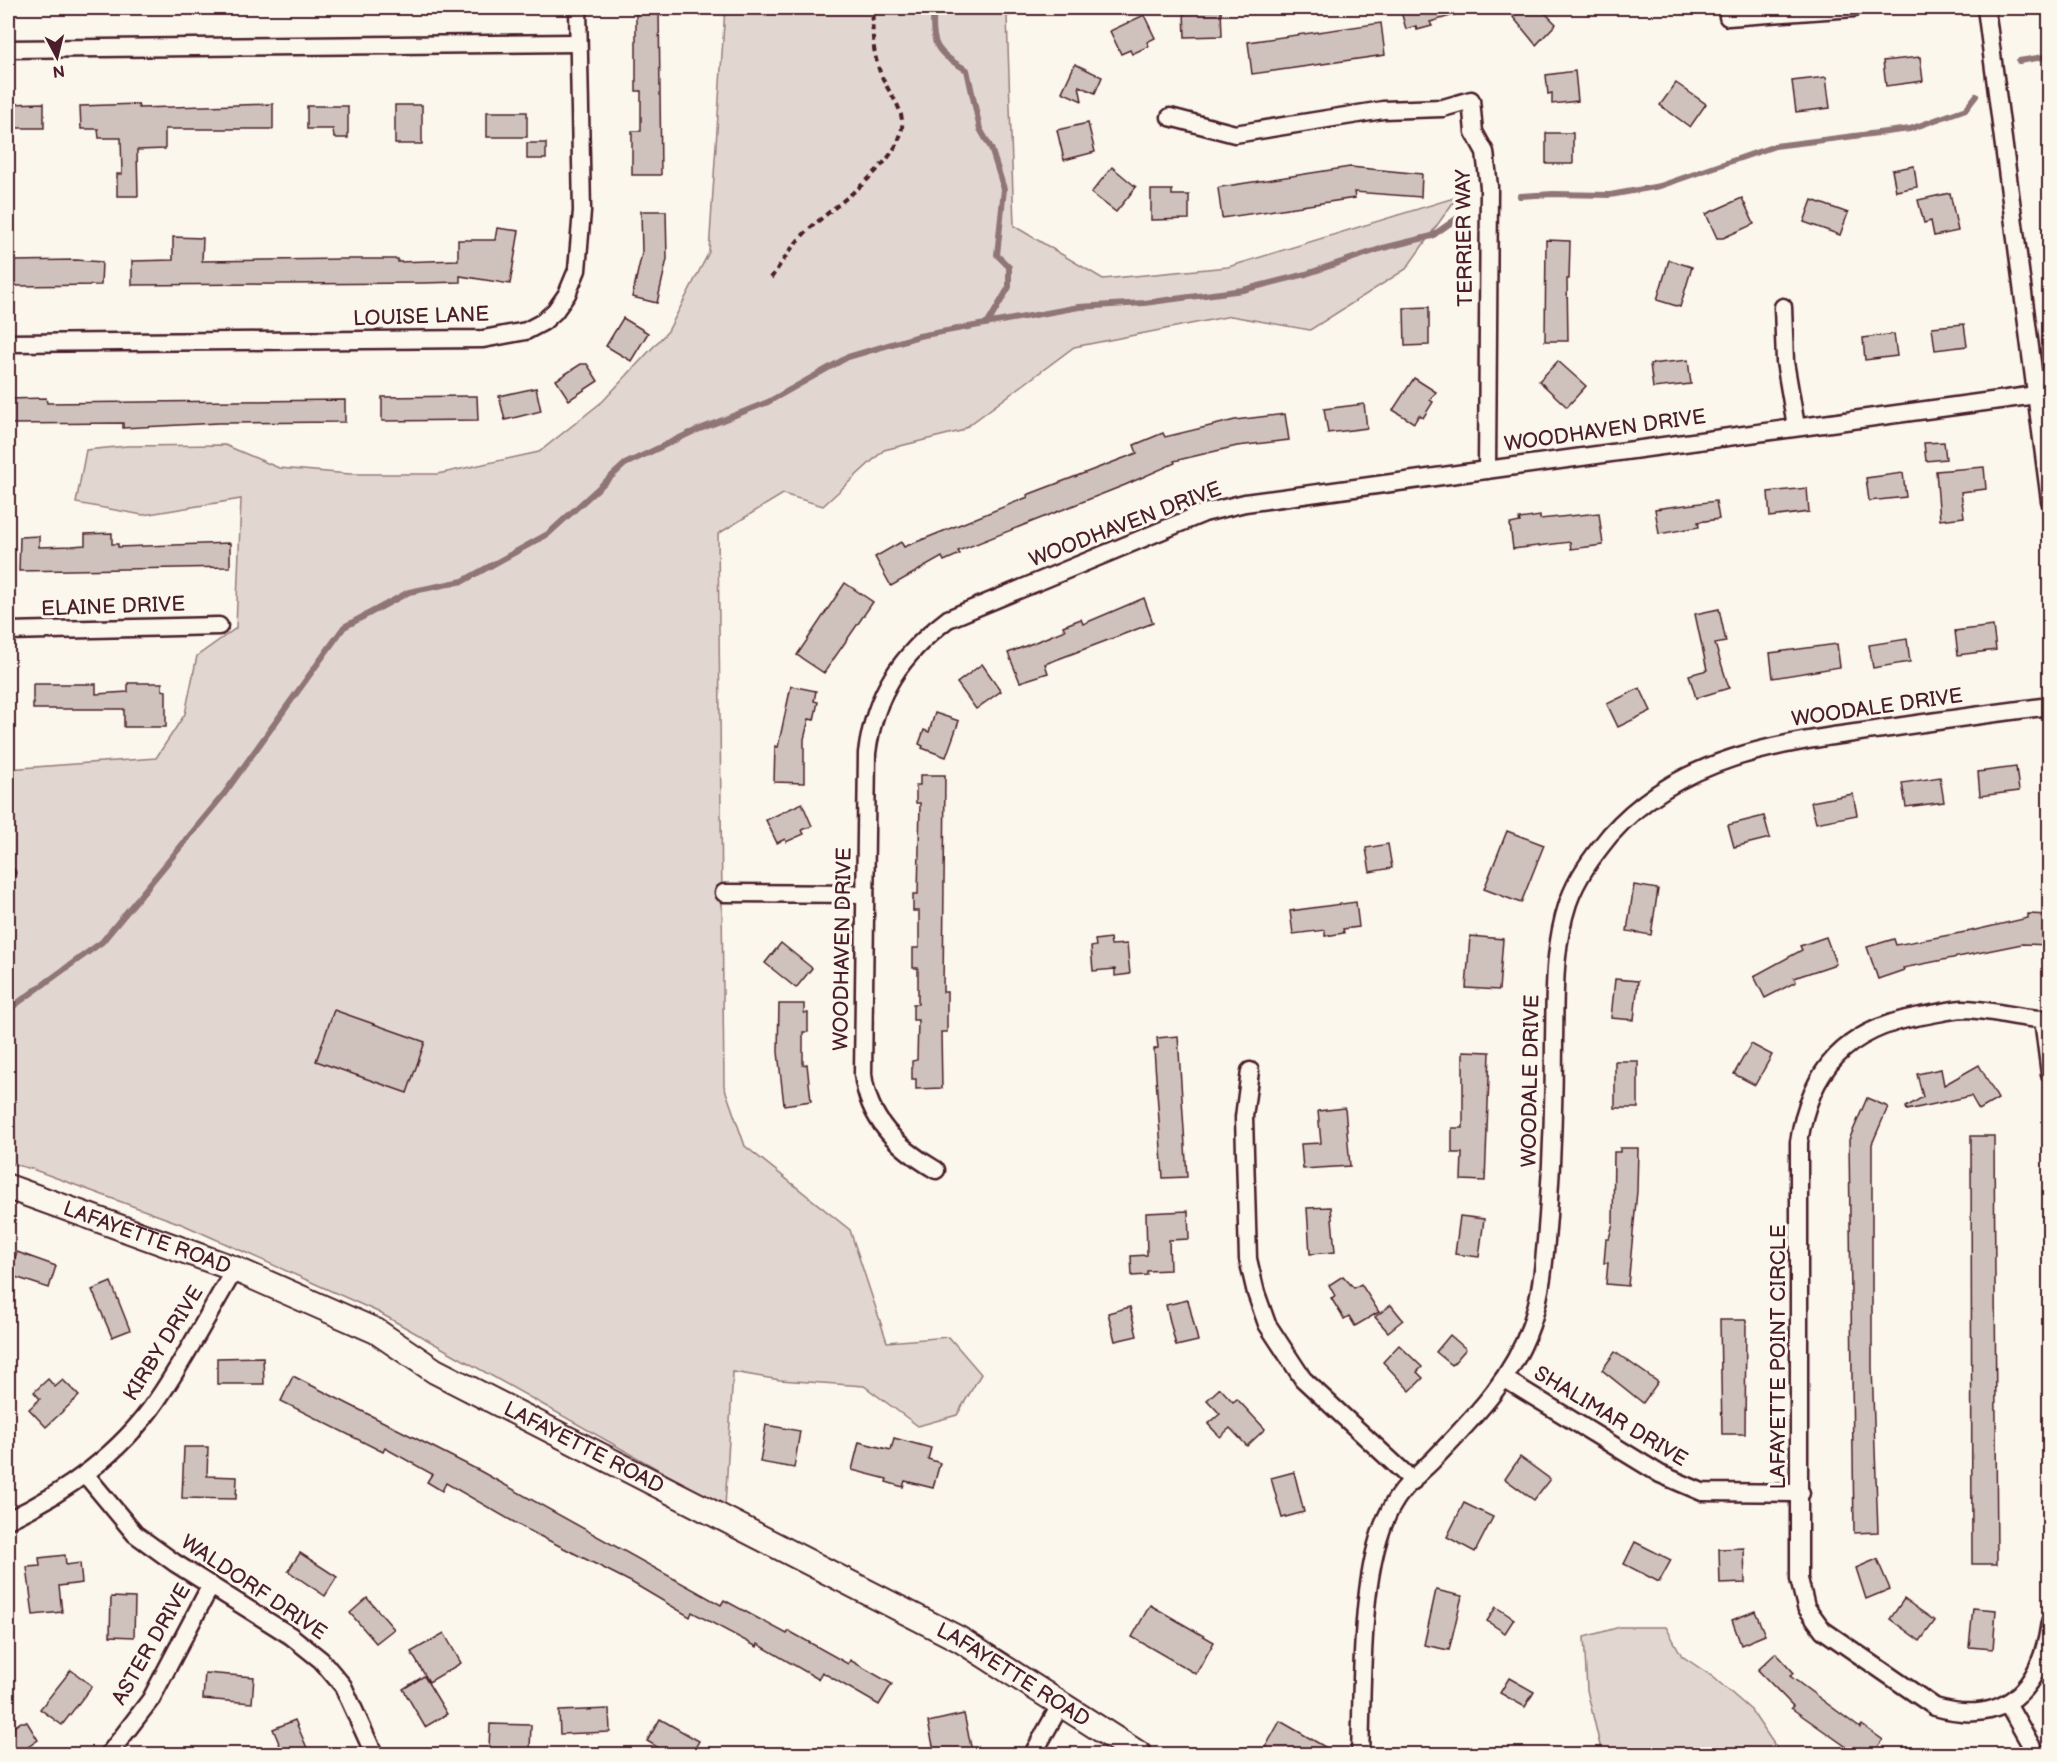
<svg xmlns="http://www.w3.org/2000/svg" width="2057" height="1762" viewBox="0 0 2057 1762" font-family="'Balsamiq Sans',sans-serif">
<rect width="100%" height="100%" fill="#fbf7ec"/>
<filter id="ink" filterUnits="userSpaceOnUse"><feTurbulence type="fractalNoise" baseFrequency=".0167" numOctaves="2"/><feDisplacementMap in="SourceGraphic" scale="12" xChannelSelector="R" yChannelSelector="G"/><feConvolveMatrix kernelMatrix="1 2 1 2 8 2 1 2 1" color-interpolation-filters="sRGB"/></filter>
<g filter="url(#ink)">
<g fill="#e2d7d0" stroke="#967b7e" stroke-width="1.5">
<polygon points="725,8 1057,8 1007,16 1014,226 1103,279 1228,267 1457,197 1406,269 1310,330 1231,316 1074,347 961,431 884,450 823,506 783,494 718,534 724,1086 745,1146 850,1230 887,1342 949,1337 981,1374 957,1415 918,1426 864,1386 780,1380 733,1372 725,1507 378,1312 184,1225 32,1169 8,1163 8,769 156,758 185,714 197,656 236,628 241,499 143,515 76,503 86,450 127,446 225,445 279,468 350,474 438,474 539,452 603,401 668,331 709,252"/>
<polygon points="1620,1627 1666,1627 1682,1656 1713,1677 1751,1710 1778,1750 1785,1754 1602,1754 1587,1690 1584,1637"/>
</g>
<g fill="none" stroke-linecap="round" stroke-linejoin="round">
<g stroke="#907477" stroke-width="6">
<path d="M 934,8 C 930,44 936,53 967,70 L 980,129 L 991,148 L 1004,189 L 997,255 L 1009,267 L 1009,287 L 988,323"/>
<polyline points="2019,61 2050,56"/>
<polyline points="1520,196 1553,194 1610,195 1660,186 1775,146 1910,129 1966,109 1976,96"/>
<polyline points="8,1010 102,942 224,794 344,627 409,592 463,581 548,534 625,464 690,433 768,402 848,357 919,336 1079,307 1144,303 1243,290 1306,274 1383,248 1432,236 1456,219"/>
</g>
</g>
<g fill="#cfc2bc" stroke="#4a1f2b" stroke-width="1.5">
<polygon points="636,8 659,8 661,175 632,175 632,131 641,131 641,91 636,91"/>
<polygon points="1400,8 1463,8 1464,12 1430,22 1432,26 1417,30 1416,26 1406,29"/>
<polygon points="1523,8 1540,8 1556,24 1536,45 1513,17"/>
<polygon points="1221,10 1222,36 1185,37 1184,12"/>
<polygon points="1144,15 1155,38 1147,42 1149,46 1132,54 1130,50 1121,54 1110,31"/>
<polygon points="1381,23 1385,55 1252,74 1248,42"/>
<polygon points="1920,57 1923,81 1886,86 1883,61"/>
<polygon points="1075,64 1102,77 1095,93 1079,86 1082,101 1062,92"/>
<polygon points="1575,71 1578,101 1552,104 1552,93 1548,94 1546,75"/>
<polygon points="1826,77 1830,108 1796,112 1792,81"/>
<polygon points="1676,83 1706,104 1690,127 1660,105"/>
<polygon points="44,103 44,128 8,128 8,104"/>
<polygon points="138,104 139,108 273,104 273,129 165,129 165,149 137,150 138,196 117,196 117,174 122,174 121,138 99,138 98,129 81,129 80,106"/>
<rect x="395" y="105" width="27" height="39"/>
<polygon points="307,106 348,106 348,138 334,138 333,129 307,129"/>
<rect x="487" y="112" width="40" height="25"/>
<polygon points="1088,123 1095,152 1064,160 1057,130"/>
<rect x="1546" y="133" width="27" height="31"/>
<rect x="527" y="143" width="19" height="16"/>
<polygon points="1914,166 1917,187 1896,191 1892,170"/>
<polygon points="1112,167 1136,187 1116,212 1091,193"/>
<polygon points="1350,167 1422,174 1421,197 1354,192 1355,198 1222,218 1218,188 1220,187"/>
<polygon points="1151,190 1172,190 1172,195 1189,195 1189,219 1151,220"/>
<polygon points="1950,193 1958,231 1934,236 1931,221 1924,223 1918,200"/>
<polygon points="1742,198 1754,224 1723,238 1717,238 1706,214"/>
<polygon points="1812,200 1848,213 1840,235 1804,222"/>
<polygon points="641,211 666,211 667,259 657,303 632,297 642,253"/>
<polygon points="497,228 519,231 510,284 460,276 460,282 423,283 132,285 132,261 173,260 173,237 203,238 202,261 343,259 398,259 398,262 458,260 458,240 495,240"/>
<polygon points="1546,240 1570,241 1569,279 1567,279 1568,341 1545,341"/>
<polygon points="76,260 102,262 101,285 14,286 13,261"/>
<polygon points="1669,260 1692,267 1680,307 1657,300"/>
<polygon points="1429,307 1429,345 1405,346 1404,308"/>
<polygon points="623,318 648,333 631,361 606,346"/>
<polygon points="1964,324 1967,346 1935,350 1932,327"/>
<polygon points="1894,334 1897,356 1865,360 1863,338"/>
<polygon points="1688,360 1691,384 1653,388 1650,364"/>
<polygon points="1558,361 1586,386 1567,407 1539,381"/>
<polygon points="581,364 587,364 598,381 569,400 556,380"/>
<polygon points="1414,378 1436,392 1430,400 1433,402 1423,418 1419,415 1414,423 1393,410"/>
<polygon points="536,388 541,411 505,420 499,396"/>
<polygon points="470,396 477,396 478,420 382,421 382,397"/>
<polygon points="46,398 47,403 345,400 345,422 218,423 123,428 123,423 8,424 8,399"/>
<polygon points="1364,404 1367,428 1328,433 1324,409"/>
<polygon points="1285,414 1289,440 1237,446 1174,461 1175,463 1125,485 958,551 960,554 944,561 942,557 891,586 875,557 901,542 904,547 1028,497 1027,495 1137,453 1134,445 1163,433 1165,437 1235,420"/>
<polygon points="1944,442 1946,459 1926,461 1924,443"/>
<polygon points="1984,467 1986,489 1961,492 1964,517 1940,520 1936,471"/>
<polygon points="1903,473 1906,497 1869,501 1866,478"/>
<polygon points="1807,488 1809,512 1770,517 1768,492"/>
<polygon points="1716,501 1719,519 1698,522 1699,527 1659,534 1655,509"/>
<polygon points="1599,513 1603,545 1571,549 1570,542 1513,549 1510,524 1520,522 1519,519 1540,516 1540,519"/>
<polygon points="112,533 112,544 118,544 118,547 230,543 230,567 19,571 20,537 39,536 39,547 72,546 85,545 85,534"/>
<polygon points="845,583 873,602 824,673 797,655"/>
<polygon points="1144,598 1153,623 1045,664 1048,673 1020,682 1008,653 1065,630 1063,626 1081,619 1083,624"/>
<polygon points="1719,609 1726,642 1715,644 1729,688 1696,698 1689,675 1707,670 1695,614"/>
<polygon points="1993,626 1996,650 1958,655 1955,631"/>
<polygon points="1907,639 1910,662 1873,668 1869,645"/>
<polygon points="1837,644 1840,667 1773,678 1770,653"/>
<polygon points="982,664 1001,691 976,709 957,683"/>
<polygon points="128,683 162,683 162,690 166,691 166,727 124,727 124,709 33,709 33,684 96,684 96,694 128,692"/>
<polygon points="791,686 816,691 814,701 818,702 814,720 809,719 804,739 804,783 774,782 775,746 778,747"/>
<polygon points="1640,688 1651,711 1618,727 1607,704"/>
<polygon points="935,713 959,721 946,757 922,748 923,746 919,744 924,730 929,732"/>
<polygon points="2016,767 2019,791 1980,796 1978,772"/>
<polygon points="920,775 945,775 943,992 947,992 947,1032 941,1032 942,1088 916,1089 916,1079 912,1079 912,1061 917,1060 918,1020 913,1020 913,1004 918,1004 918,968 913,968 913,948 919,948 919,911 913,911 913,894 918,894 920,803 916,803 916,785 920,785"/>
<polygon points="1940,777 1944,802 1906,807 1902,783"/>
<polygon points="1853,794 1857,815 1816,823 1811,802"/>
<polygon points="802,803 812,826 802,830 804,834 786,842 785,839 777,843 766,820"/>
<polygon points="1764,816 1770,838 1734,847 1728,825"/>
<polygon points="1507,831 1544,845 1521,903 1484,889"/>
<polygon points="1388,844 1392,868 1370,872 1366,848"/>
<polygon points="1634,885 1658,889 1651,935 1627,931"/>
<polygon points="1356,902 1359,927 1343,929 1344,933 1325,936 1325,930 1293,934 1290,911"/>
<polygon points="2028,914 2049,915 2049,945 2022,944 1903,968 1904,970 1878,979 1867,947 1894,939 1896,945 1971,931 2028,918"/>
<polygon points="1470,936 1503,939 1499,990 1466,988"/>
<polygon points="1826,937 1836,964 1794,978 1796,982 1765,998 1754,976 1802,950 1800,946"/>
<polygon points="1110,938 1111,945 1127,944 1130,974 1115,976 1115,969 1093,971 1091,947 1096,946 1095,940"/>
<polygon points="781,943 812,968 796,988 765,963"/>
<polygon points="1615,979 1638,981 1634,1020 1611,1018"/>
<polygon points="779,1004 804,1004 804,1013 808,1013 808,1032 803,1032 803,1065 807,1064 811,1101 784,1105 778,1052"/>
<polygon points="334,1010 425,1042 407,1093 316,1061"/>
<polygon points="1178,1036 1187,1177 1163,1178 1154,1049 1158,1048 1157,1038"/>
<polygon points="1751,1044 1772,1055 1755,1085 1734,1074"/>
<polygon points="1463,1051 1490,1052 1485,1181 1461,1180 1462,1153 1452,1153 1452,1128 1463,1128"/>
<rect x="1615" y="1061" width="23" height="47"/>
<polygon points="1979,1065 1998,1099 1979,1110 1971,1096 1907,1110 1906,1107 1923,1097 1917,1074 1941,1069 1944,1085"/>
<polygon points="1867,1098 1888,1107 1872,1144 1872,1367 1878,1532 1854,1533 1849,1140"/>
<polygon points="1345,1108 1350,1166 1303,1169 1301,1144 1321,1143 1318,1111"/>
<polygon points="1971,1136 1994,1136 1997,1564 1972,1564"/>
<polygon points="1620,1148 1638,1148 1637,1191 1628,1286 1606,1284 1608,1263 1604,1263 1606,1239 1609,1239 1613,1223 1614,1152 1620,1152"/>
<polygon points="1331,1207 1335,1252 1310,1254 1307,1208"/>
<polygon points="1188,1211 1189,1239 1169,1240 1170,1270 1147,1271 1147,1275 1132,1276 1131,1256 1147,1255 1146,1213"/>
<polygon points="1460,1216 1484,1219 1479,1257 1455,1254"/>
<polygon points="17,1252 56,1266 49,1288 9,1275"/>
<polygon points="1343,1276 1354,1288 1361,1284 1379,1312 1355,1326 1349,1316 1344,1319 1331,1298 1335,1296 1329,1285"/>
<polygon points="111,1282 130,1330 112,1337 92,1290"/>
<polygon points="1188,1300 1198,1341 1176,1346 1166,1305"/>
<polygon points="1391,1305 1403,1320 1388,1332 1375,1317"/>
<polygon points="1130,1307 1137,1336 1115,1341 1108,1313"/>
<polygon points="1720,1320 1746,1320 1745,1434 1722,1434"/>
<polygon points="1450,1335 1466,1349 1452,1365 1436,1352"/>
<polygon points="1399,1345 1422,1367 1417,1372 1423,1378 1410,1391 1383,1362"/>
<polygon points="1615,1352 1658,1382 1643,1403 1602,1370"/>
<polygon points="263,1357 264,1384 217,1384 217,1358"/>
<polygon points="293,1376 480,1471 721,1605 724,1600 787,1634 789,1631 848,1664 850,1660 892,1684 879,1705 822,1672 818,1679 758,1644 757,1647 692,1612 690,1617 631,1582 526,1529 446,1483 442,1491 427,1482 432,1474 385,1448 383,1452 281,1401"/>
<polygon points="48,1379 55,1387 63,1380 79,1396 46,1427 29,1409 40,1399 34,1392"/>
<polygon points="1220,1388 1233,1402 1237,1399 1265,1429 1247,1446 1230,1428 1220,1437 1208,1424 1220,1414 1207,1400"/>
<polygon points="766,1425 800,1431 794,1468 760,1462"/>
<polygon points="894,1438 931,1448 928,1459 940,1463 933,1488 905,1481 903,1487 886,1482 887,1479 852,1470 859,1442 891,1450"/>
<polygon points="184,1447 208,1447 207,1476 237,1477 236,1499 182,1498"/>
<polygon points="1520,1457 1550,1479 1534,1500 1505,1479"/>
<polygon points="1294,1472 1304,1512 1282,1518 1271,1478"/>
<polygon points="1464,1503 1493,1517 1475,1552 1447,1537"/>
<polygon points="1635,1542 1671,1560 1659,1582 1624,1564"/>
<polygon points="1744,1548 1745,1583 1720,1584 1719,1549"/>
<polygon points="300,1553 337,1577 325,1596 288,1571"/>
<polygon points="65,1555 66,1565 80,1563 82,1583 59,1586 62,1612 33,1615 27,1567 40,1566 39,1558"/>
<polygon points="1877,1559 1890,1589 1866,1599 1856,1568"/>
<polygon points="1436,1590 1462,1596 1449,1650 1424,1645"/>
<polygon points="111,1597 135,1598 134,1637 110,1636"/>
<polygon points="367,1598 394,1629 376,1643 350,1613"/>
<polygon points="1904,1599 1935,1621 1920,1641 1890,1619"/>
<polygon points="1150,1605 1214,1642 1196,1674 1132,1637"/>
<polygon points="1496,1607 1514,1619 1505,1633 1487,1621"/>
<polygon points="1973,1608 1996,1610 1993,1649 1969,1647"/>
<polygon points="1755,1611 1765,1635 1741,1645 1732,1620"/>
<polygon points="444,1633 461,1663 429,1682 411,1652"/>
<polygon points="1776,1653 1794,1673 1790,1676 1860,1728 1862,1725 1883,1740 1872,1755 1858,1755 1791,1708 1793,1706 1758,1670"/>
<polygon points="71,1670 92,1686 62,1725 40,1709"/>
<polygon points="205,1673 254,1677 252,1703 203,1699"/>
<polygon points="424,1676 447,1714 425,1727 403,1689"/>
<polygon points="1509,1678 1534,1692 1525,1707 1500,1693"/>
<polygon points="609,1709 610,1732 560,1734 559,1711"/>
<polygon points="964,1714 972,1751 935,1755 928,1722"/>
<polygon points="660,1719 699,1741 691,1755 671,1755 647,1741"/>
<polygon points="295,1720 310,1755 284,1755 273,1729"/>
<polygon points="1280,1721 1339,1755 1261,1755"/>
<polygon points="21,1722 27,1722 38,1740 16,1755 8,1755 8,1731"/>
<polygon points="490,1724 531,1725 530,1749 489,1748"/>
</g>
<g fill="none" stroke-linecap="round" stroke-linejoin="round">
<defs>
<polyline id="service" points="8,873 10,873"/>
<g id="minor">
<polyline points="1986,8 2050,501"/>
<polyline points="1728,17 1854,8"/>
<polyline points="8,49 578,43"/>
<polyline points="1170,117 1235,134 1383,110 1443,108 1471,100 1474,132 1485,152 1489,187 1487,470"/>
<polyline points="1783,307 1785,362 1796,426"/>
<polyline points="8,343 483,339 526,331 543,322 555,311 567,294 577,270 582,211 578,8"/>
<polyline points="8,631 219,626"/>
<polyline points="724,893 865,894"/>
<polyline points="1250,1071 1244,1117 1248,1259 1256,1293 1267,1324 1303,1379 1413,1481"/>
<path d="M 2050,1074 L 2043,1019 C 2016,1018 1989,1009 1962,1009 C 1949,1010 1935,1014 1921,1016 C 1847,1029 1810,1068 1799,1142 L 1799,1579 L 1806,1607 L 1823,1630 L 1935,1707 C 2005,1727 2041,1689 2050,1622"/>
<path d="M 936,1170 C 898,1148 868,1120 863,1074 L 867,753 C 875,693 901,655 948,619 L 1204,513 L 1245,503 L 2036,395"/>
<polyline points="1505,1379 1660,1474 1702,1492 1801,1493"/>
<polyline points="85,1474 135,1534 175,1563 291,1636 321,1660 343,1686 374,1754"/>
<path d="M 8,1520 C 65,1493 121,1453 157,1400 C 186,1358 209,1312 235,1269"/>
<polyline points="2007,1703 2036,1754"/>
<polyline points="109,1754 151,1699 211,1585"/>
<polyline points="1033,1754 1061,1704"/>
<path d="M 1360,1754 C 1363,1686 1358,1560 1394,1503 C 1403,1487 1420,1473 1433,1460 C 1473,1418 1512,1380 1531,1325 C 1543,1290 1545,1253 1548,1216 C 1552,1158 1554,1100 1554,1041 C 1555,994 1553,948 1568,903 C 1577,877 1593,856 1610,835 C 1682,753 1788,742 1890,728 C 1943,720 1996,713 2050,706"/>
</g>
<g id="secondary">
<path id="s1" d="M 8,1187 L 235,1269 L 376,1331 L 435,1371 L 959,1639 L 1139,1754"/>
</g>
</defs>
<use href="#service" stroke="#4a1f2b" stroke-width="13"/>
<use href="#minor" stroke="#4a1f2b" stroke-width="21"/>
<use href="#secondary" stroke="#4a1f2b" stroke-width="28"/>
<path stroke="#4a1f2b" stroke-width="4" stroke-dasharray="6 4.5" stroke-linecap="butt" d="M 771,278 C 781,264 791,247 804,234 C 829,208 907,161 902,120 C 900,104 889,93 883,79 C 872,56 872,32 873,8"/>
<use href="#service" stroke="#fbf7ec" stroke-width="8"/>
<use href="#minor" stroke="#fbf7ec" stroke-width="16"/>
<use href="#secondary" stroke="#fbf7ec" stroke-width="24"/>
</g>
</g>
<g text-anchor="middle" stroke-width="6" stroke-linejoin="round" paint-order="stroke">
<g font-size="21" fill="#4a1f2b" stroke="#fbf7ec">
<text transform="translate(1464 238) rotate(-91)" y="7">TERRIER WAY</text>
<text transform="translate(421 316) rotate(-2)" y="7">LOUISE LANE</text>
<text transform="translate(1605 430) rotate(-8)" y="7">WOODHAVEN DRIVE</text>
<text transform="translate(1125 524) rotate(-21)" y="7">WOODHAVEN DRIVE</text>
<text transform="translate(113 606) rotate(-2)" y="7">ELAINE DRIVE</text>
<text transform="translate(1877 707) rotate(-8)" y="7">WOODALE DRIVE</text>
<text transform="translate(842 949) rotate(-89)" y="7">WOODHAVEN DRIVE</text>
<text transform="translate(1530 1081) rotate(-89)" y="7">WOODALE DRIVE</text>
<text dy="7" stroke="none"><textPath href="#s1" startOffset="148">LAFAYETTE ROAD</textPath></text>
<text transform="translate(163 1343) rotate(-58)" y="7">KIRBY DRIVE</text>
<text transform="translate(1778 1357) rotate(-90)" y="7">LAFAYETTE POINT CIRCLE</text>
<text transform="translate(1611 1416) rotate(31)" y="7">SHALIMAR DRIVE</text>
<text dy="7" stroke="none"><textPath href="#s1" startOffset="634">LAFAYETTE ROAD</textPath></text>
<text transform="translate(254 1587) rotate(34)" y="7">WALDORF DRIVE</text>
<text transform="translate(151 1644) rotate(-60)" y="7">ASTER DRIVE</text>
<text dy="7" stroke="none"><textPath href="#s1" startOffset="1120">LAFAYETTE ROAD</textPath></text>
</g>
</g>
<rect width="2057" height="1762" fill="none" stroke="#fbf7ec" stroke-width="30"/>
<rect x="15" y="15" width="2027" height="1732" fill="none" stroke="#4a1f2b" stroke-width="2" filter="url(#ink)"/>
<g transform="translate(57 57) rotate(173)" stroke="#fbf7ec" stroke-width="4.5" paint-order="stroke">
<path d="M0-4.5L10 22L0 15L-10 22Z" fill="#4a1f2b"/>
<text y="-9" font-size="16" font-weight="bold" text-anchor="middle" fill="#4a1f2b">N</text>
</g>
</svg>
